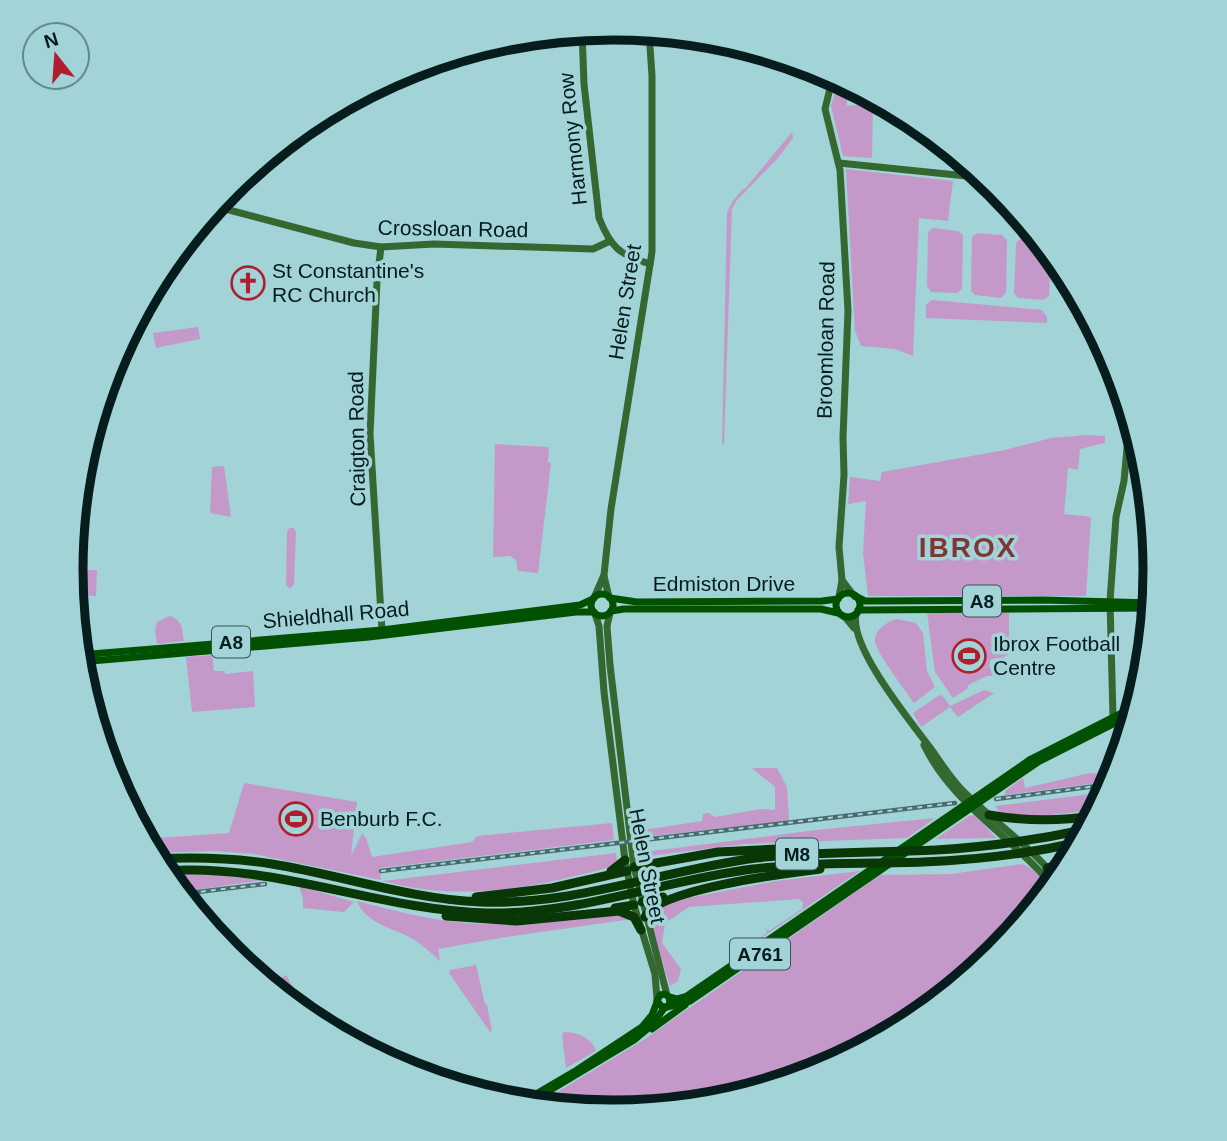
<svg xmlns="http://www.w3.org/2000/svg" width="1227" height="1141" viewBox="0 0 1227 1141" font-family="Arial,sans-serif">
<rect width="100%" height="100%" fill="#a1d3d7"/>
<g fill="#c499ca">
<polygon points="838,83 847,83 862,91 847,91 847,106 873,104 872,158 843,156 831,106"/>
<polygon points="792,132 793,138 777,159 737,200 732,208 724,444 722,445 727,213 732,202 743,189 745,189"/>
<polygon points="846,169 953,181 948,221 919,218 913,356 895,349 861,346 855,331"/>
<polygon points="933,228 958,231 963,235 962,289 957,293 931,292 927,286 928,232"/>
<polygon points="977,233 1002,235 1007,240 1006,293 1001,298 975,295 971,291 972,237"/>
<polygon points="1022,237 1039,238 1051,252 1049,296 1043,300 1018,298 1014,293 1016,243"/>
<polygon points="932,300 1042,310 1047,317 1047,323 926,318 926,305"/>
<polygon points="198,327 200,339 156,348 153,333"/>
<polygon points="1087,435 1105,436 1105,443 1080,449 1078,470 1068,468 1064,514 1091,517 1086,596 868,596 863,553 866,501 848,504 850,477 880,481 882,472 1005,450 1051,438"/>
<polygon points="495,444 549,447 548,462 551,463 538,573 518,571 516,560 510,556 493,557"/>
<polygon points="224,466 231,517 210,513 212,467"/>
<polygon points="289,528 294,528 296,532 294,584 290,589 286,585 287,532"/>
<polygon points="71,570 97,570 96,596 73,595"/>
<polygon points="927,612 1009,612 1009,654 1002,658 991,659 989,666 993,673 992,676 987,676 968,685 967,689 953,698 935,672"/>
<path d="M 170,616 C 183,621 182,629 184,641 L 157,644 L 155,630 L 157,622 Z"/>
<path d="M 897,619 L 916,623 L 923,633 L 927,671 L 935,687 L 914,703 C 906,691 876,653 875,641 C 875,629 887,622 897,619 Z"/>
<polygon points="212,655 214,671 225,671 225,674 253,671 255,707 192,712 186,657"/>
<polygon points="984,690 994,693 958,717 950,707 921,727 913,713 938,696 942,695 950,706"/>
<polygon points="752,768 777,768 787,787 789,821 633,838 631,832 702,821 703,814 709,813 715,817 761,809 775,810 775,787"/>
<polygon points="1090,773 1116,775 1113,781 1005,795 1005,791 1023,778 1025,788"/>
<polygon points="244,783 357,802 351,856 362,833 366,838 372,857 472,842 477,836 612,823 614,840 380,868 381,880 254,854 213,851 152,853 141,831 152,830 157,838 229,833"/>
<polygon points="1107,792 1098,810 1040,816 1002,815 995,806"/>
<polygon points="975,815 996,838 936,839 969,816"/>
<polygon points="935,818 907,838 745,844 641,857 636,853 816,830"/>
<path d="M 616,853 L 617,865 L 614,866 C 539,887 460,903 383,881 Z"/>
<path d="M 1022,864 C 1035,869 1043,879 1051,889 L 997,954 L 915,1022 L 821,1072 L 719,1103 L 613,1113 L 536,1105 L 645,1039 L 880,875 L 951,874 Z"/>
<polygon points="860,871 745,949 744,944 748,942 750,944 767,933 766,929 769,931 802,909 803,902 799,899 689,907 665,923 662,943 681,969 678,981 670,986 649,921 652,912 678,900 776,881"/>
<polygon points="201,874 264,880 179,892 165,875"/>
<polygon points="299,886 354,902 344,912 303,908 303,899"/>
<path d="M 357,901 C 398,912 441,923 484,924 C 530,925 577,919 623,914 L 632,919 L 506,937 L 438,949 L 440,961 C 431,953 423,945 413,939 C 395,928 365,924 357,901 Z"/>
<polygon points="476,965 485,1004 487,1005 492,1031 490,1032 449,973 450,970"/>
<polygon points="286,975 305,1008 300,1012 268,986"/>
<path d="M 564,1032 C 577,1032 592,1038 596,1051 L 566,1068 L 562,1035 Z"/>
</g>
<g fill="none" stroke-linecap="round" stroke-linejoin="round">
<g stroke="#356830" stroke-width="7">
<path d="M 582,31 L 584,84 L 599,218 C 611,248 620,255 650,264"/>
<polyline points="833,76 825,109 840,170 848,311 843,437 844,475 839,547 842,580 839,597"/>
<polyline points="839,163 986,178"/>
<polyline points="214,206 354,243 381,247 434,244 593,249 610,241"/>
<polyline points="381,247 377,281 370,434 382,630"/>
<polyline points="604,576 609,597"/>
<polyline points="842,580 854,596"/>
<polyline points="594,598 604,575 611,509 652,252 652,76 649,32"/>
<polyline points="610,613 607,626 610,665 634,867 667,995"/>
<polyline points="595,614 599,626 604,692 625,860 634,905 655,974 657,999"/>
<path d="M 856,614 C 849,648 913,724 934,753 C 943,766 952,780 963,791 C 994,822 1030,846 1058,880"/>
<polyline points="845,617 854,628"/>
<polyline points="1113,717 1110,601 1116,517 1124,481 1130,415"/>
<path d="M 924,745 C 952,804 1013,837 1053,886"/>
</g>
<g stroke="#025100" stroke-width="7">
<circle cx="848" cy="605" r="12"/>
<circle cx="602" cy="605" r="11"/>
<polyline points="855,596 865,601 875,601 1043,600 1153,603"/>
<polyline points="610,598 637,602 822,601 838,599"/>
<polyline points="858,610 1152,608"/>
<polyline points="611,611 624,609 821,609 838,613"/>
<polyline points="79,655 382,630 580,605 593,599"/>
<polyline points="80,662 369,637 576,612 594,612"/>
<polyline points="669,997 677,999 687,996 1031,759 1137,705"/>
<polyline points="667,1007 670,1003 669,997 665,994 660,995 657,1001 663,1008 690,1001 1038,762 1135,713"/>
<polyline points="652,1029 685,1005"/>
<polyline points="519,1104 577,1070 642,1027 652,1015 657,1002"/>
<polyline points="527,1104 634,1040 652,1025 665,1007"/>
</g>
<g stroke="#093706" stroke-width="9">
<path d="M 989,815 C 1024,821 1060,821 1095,816"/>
<path d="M 156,859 C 195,857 233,858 272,864 C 341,875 409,899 480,902 C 574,906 664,870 756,858 C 816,851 876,853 936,850 C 987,847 1037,840 1088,829"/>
<polyline points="634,867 718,852 798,848"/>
<polyline points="1047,868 1070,861"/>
<path d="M 162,871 C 273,862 376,910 487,913 C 578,915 664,880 753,869 C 810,862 866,864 923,862 C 976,860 1028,854 1080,842"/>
<polyline points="611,871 625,860"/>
<polyline points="1054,876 1067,865"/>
<polyline points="476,897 552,888 627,871"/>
<polyline points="642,902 663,897"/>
<polyline points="615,908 634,905"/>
<polyline points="446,916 517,921 619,911 634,917 641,930"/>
<path d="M 645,917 C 657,889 788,873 820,869"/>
</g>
<defs>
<g id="rail">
<polyline points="996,799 1112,784"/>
<polyline points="381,871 955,803"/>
<polyline points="181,894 265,884"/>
</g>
</defs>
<use href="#rail" stroke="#4a6b6d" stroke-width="4.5"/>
<use href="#rail" stroke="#a1d3d7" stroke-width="2" stroke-dasharray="5" stroke-linecap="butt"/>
</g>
<defs>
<symbol id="church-ring" viewBox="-11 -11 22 22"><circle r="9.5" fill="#a1d3d7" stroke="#b01d2d" stroke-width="1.5"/><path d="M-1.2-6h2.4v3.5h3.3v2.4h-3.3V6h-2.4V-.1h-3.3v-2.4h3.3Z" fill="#b01d2d"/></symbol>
<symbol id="stadium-ring" viewBox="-11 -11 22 22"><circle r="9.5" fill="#a1d3d7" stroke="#b01d2d" stroke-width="1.5"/><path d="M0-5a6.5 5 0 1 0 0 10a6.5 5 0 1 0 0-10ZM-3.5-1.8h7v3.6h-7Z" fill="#b01d2d"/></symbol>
</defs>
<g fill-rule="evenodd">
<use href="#church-ring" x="229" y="264" width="38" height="38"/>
<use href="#stadium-ring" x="950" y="637" width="38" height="38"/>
<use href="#stadium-ring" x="277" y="800" width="38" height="38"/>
</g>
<g text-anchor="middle" stroke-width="7" stroke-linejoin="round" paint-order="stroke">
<g fill="#a1d3d7" stroke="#355355" stroke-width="2">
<rect x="963" y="585.5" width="38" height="31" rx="5"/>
<rect x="212" y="626.5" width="38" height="31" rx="5"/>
<rect x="776" y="838.5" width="42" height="31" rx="5"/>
<rect x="730" y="938.5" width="60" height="31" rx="5"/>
</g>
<g font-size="19" font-weight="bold" fill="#071c1d">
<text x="982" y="608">A8</text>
<text x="231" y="649">A8</text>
<text x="797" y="861">M8</text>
<text x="760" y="961">A761</text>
</g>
<g font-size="21" fill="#071c1d" stroke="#a1d3d7">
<text transform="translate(573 139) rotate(-96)" y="7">Harmony Row</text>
<text transform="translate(453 229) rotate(1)" y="7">Crossloan Road</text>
<text transform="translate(625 302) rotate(-81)" y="7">Helen Street</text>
<text transform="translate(826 340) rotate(-89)" y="7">Broomloan Road</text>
<text transform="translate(357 439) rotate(-91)" y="7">Craigton Road</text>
<text x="724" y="591">Edmiston Drive</text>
<text transform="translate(336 615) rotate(-5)" y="7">Shieldhall Road</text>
<text transform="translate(647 866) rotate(79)" y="7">Helen Street</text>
</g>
<g font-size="21" fill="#071c1d" stroke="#a1d3d7" text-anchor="start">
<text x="272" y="278">St Constantine's<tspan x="272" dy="24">RC Church</tspan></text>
<text x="993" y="651">Ibrox Football<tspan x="993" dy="24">Centre</tspan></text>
<text x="320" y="826">Benburb F.C.</text>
</g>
<g font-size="28" font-weight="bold" letter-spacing="2" fill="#7e3636" stroke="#a1d3d7">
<text x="968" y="557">IBROX</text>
</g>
</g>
<path d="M0 0H1227V1141H0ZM83 570a530 530 0 1 1 1060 0a530 530 0 1 1-1060 0Z" fill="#a1d3d7" fill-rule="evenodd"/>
<path fill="none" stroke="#071c1d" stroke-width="9" d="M83 570a530 530 0 1 1 1060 0a530 530 0 1 1-1060 0Z"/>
<g transform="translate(56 56) rotate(343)"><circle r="33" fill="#a1d3d7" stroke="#638a8d" stroke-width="2"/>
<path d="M0-5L12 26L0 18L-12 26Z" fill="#b01d2d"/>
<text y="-10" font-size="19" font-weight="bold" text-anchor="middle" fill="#071c1d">N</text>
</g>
</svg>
